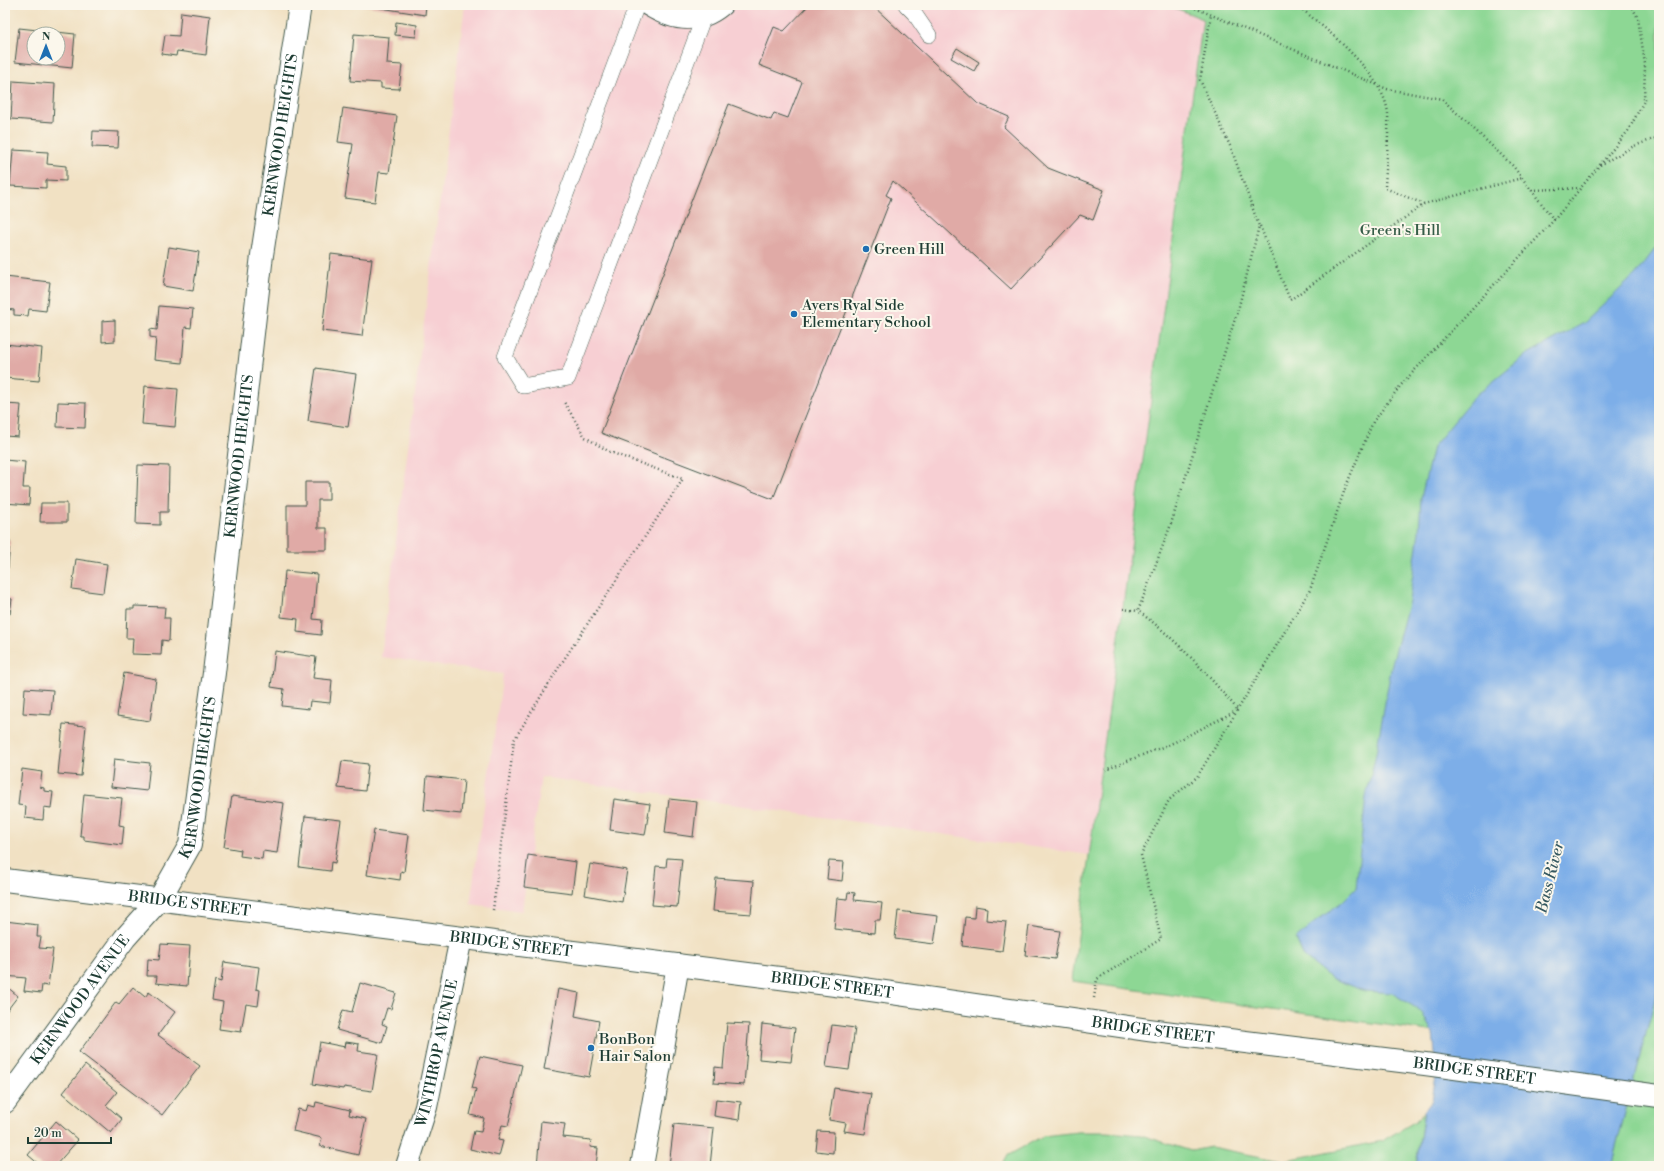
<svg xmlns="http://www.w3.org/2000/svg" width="1664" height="1171" viewBox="0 0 1664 1171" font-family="'Libre Bodoni',serif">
<rect width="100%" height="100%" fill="#fbf7ec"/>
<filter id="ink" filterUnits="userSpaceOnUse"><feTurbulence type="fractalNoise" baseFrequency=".025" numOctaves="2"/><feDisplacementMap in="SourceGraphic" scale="8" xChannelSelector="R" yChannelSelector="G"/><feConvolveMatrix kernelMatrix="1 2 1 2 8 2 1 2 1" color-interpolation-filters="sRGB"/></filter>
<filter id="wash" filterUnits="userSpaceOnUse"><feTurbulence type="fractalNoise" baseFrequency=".012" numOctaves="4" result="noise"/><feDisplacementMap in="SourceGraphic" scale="16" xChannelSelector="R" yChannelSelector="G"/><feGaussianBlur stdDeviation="0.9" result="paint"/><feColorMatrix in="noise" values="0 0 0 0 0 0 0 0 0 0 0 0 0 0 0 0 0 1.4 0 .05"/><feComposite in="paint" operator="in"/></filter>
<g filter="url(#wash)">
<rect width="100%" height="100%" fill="#f1e1c3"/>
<polygon fill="#f7cfd3" points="465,5 1168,5 1203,18 1089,855 541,777 522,911 470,904 503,674 381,657"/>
<g fill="#8dd794" stroke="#568a64">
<polygon points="1168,5 1659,5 1659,277 1450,1034 1072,981 1203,19"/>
<polygon points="1659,984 1659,1166 1611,1166 1654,1001"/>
<polygon points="1424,1111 1416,1166 1002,1166 1007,1156 1043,1136 1078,1132 1107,1132 1141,1135 1191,1151 1211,1147 1282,1161 1382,1141 1416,1121"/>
</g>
<polygon fill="#7daee8" stroke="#4e768e" points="1659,244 1659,984 1611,1166 1416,1166 1424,1111 1432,1101 1437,1070 1433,1034 1421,1011 1392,993 1365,991 1331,978 1304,957 1296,939 1315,922 1342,902 1356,888 1366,796 1375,759 1392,664 1409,601 1419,532 1421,498 1433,447 1475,396 1526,355 1584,323 1635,275"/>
<g id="blocks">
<g fill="#e0aaa6" fill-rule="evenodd">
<polygon points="362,5 426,5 425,15"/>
<polygon points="809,5 872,5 977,103 1009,117 1004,127 1048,168 1104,190 1093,220 1080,215 1011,289 893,181 886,195 891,198 773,499 601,433 729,104 771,120 774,113 788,118 802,82 759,65 774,27 784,31"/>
<polygon points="181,12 210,16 206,55 177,51 176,56 162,54 165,35 179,36"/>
<polygon points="396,22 417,25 416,37 395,35"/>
<path d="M 19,28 L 75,34 L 72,68 L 15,62 ZM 34,34 L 58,34 L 58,58 L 34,58 Z"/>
<polygon points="354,34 389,37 387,64 402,65 399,89 381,88 381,83 350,81"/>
<polygon points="957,48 979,62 974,71 951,58"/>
<polygon points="13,81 55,84 53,122 11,119"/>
<polygon points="343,108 397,116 389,173 379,172 375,202 345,198 353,144 338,142"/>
<polygon points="93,131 119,132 118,148 92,147"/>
<polygon points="13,150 48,152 47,164 66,166 66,181 46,180 46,188 10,186"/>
<polygon points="169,247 199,252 193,291 163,286"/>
<polygon points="331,254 372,259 362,336 322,331"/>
<polygon points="5,277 50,282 46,311 29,309 28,316 14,315 14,310 5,309"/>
<polygon points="159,306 193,309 191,328 185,327 182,363 154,360 156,338 150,337 150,329 157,330"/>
<polygon points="115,320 115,341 102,342 102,321"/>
<polygon points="5,344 42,348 39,381 5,378"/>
<polygon points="316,368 356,374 348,427 308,421"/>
<polygon points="145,386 178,389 175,427 142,424"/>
<polygon points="58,402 86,403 85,428 57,427"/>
<polygon points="5,404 21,405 18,437 5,436"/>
<polygon points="5,460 25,462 23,488 30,488 29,505 5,503"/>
<polygon points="138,465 169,466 168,512 160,512 160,525 136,524"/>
<polygon points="305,482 329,482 329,500 318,500 318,528 327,528 327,550 287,550 287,505 305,505"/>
<polygon points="41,503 67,503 67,522 40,522"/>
<polygon points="5,541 10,541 8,568 5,568"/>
<polygon points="76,559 107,564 103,593 72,589"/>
<polygon points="285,571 317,574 313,619 322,620 321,635 297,632 298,619 281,617"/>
<polygon points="5,598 12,599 10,614 5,613"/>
<polygon points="134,606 165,607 164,618 170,618 169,641 162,640 161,655 132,654 133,638 126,638 127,609 134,609"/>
<polygon points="275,651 316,657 313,678 332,680 330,703 310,701 309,709 282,706 284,689 271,687"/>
<polygon points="124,673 156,679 150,721 117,716"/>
<polygon points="25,688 53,690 51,715 23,713"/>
<polygon points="63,724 86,726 81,776 58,774"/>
<polygon points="114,759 150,763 147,791 111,787"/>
<polygon points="342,761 368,764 365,791 338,788"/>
<polygon points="22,769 42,772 40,787 44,788 44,791 53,792 51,808 44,807 43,820 25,818 26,806 18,805"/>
<polygon points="427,776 464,780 461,814 424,810"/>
<polygon points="84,794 122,798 119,825 124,826 122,845 84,840 84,836 80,836"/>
<polygon points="232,796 284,803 277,853 263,851 262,859 240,856 241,850 224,847"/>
<polygon points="614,799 650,804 645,835 610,830"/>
<polygon points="669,799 697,802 693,837 665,833"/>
<polygon points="305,816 341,820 335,863 331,862 330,871 299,867"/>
<polygon points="374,830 409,835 404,872 401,871 400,880 367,875"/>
<polygon points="528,855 576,862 572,893 524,887"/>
<polygon points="667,858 682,859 677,907 652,905 656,866 666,867"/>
<polygon points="829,861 844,862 842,881 827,879"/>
<polygon points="590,864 627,870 622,902 585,895"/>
<polygon points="716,878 754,881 751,914 713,911"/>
<polygon points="848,892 855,893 854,900 882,903 880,920 875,920 874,933 834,929 837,898 847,899"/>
<polygon points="975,906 987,908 986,920 1006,922 1002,951 962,946 965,917 974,918"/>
<polygon points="898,911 938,916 934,944 895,939"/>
<polygon points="5,921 38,925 37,937 41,937 39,948 53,949 48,986 42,985 41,993 24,991 26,978 5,976"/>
<polygon points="1029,926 1060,931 1055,959 1025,955"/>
<polygon points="161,944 190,946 187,986 156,983 157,976 147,976 148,959 159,960"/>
<polygon points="224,962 259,967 256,989 260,990 258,1006 246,1004 241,1032 219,1029 223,1002 212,1000 215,980 221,982"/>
<polygon points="360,983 396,993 391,1009 387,1008 382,1024 387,1026 382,1043 337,1030 343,1010 352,1012"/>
<polygon points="6,986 18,996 5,1013 5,988"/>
<polygon points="133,987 145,997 149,992 175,1012 158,1035 200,1066 162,1115 79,1052 116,1002 119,1004"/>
<polygon points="558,989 579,993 575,1016 599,1021 589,1077 544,1069"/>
<polygon points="727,1023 749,1024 744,1085 714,1083 715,1067 723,1068"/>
<polygon points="762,1024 795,1028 791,1062 759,1059"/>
<polygon points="832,1025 855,1028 849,1070 826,1067"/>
<polygon points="320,1042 345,1047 346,1042 359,1044 358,1051 378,1054 372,1091 344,1087 343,1089 313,1084"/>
<polygon points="480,1056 522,1065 508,1126 502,1125 498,1140 503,1141 499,1156 470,1149 474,1131 481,1132 484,1118 470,1115 476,1089 472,1088"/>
<polygon points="85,1065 117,1092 106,1105 122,1119 111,1133 63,1093"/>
<polygon points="834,1088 871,1094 865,1134 844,1131 846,1123 829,1120"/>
<polygon points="716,1099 741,1102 739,1120 714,1116"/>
<polygon points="316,1102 350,1110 349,1115 366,1119 358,1155 320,1146 322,1138 293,1131 298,1109 306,1111 308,1105 315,1107"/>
<polygon points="56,1121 78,1140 55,1166 41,1166 28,1155"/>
<polygon points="541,1121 565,1124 563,1137 591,1140 590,1147 598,1148 596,1166 537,1166"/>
<polygon points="674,1124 714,1128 710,1166 669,1166"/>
<polygon points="818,1131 834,1132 833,1153 816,1151"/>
</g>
</g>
</g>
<g filter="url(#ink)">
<use href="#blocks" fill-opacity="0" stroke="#3e5649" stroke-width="1"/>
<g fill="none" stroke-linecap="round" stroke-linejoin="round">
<defs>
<g id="lane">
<polyline points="637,5 505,357 523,386 568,378 704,16"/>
<polyline points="906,5 914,13 929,35"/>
</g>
<g id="street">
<path d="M 649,5 C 673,20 698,24 721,5"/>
<path id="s1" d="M 159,900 L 190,845 L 214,673 L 262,255 L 300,5"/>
<path id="s2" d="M 407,1166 L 426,1107 L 461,938"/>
<polyline points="642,1166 678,965"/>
</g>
<g id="secondary">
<path id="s3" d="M 5,880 L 843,986 L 1148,1030 L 1425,1064 L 1659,1096"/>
<path id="s4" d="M 5,1102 L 125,938 L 159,900"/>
</g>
</defs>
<use href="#lane" stroke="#3e5649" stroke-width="16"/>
<use href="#street" stroke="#3e5649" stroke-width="24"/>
<use href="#secondary" stroke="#3e5649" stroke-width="24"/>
<g stroke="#3e5649" stroke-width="2.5" stroke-dasharray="1 3" stroke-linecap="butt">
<polyline points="1188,5 1387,89 1442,99 1513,166 1554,220"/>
<path d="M 1297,5 C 1326,29 1385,75 1388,114 C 1389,138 1386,164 1385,188 L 1424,204"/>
<polyline points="1600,165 1634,146 1659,137"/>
<polyline points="1532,190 1580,188"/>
<polyline points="1260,226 1290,300 1424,204 1522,178"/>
<polyline points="1123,609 1138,611"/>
<path d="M 1105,770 L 1175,742 L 1238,710 C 1207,674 1177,639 1138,611 L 1170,527 L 1239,306 L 1259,226 L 1231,148 L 1200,80 L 1211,15"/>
<polyline points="493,910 514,740 559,667 683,479 610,452 585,437 564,402"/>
<polyline points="1094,998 1097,979 1161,939 1141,855 1169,800 1197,777 1310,590 1346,486 1373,422 1401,385 1554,220 1628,131 1644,101 1645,64 1638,18 1631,5"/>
</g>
<use href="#lane" stroke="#fff" stroke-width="15"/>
<use href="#street" stroke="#fff" stroke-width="22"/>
<use href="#secondary" stroke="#fff" stroke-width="22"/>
</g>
</g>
<g fill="#1f6fb2" stroke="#fbf7ec" stroke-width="1.5">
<circle cx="866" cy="249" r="4"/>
<circle cx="794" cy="314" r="4"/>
<circle cx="591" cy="1048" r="4"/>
</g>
<g text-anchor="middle" stroke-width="4" stroke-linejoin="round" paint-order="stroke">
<g font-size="15" fill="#1f3d34" stroke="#fbf7ec">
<text dy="5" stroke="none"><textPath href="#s1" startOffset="779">KERNWOOD HEIGHTS</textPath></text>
<text dy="5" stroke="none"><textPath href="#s1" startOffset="455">KERNWOOD HEIGHTS</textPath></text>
<text dy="5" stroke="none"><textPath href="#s1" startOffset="131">KERNWOOD HEIGHTS</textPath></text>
<text dy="5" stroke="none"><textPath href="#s3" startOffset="186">BRIDGE STREET</textPath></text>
<text dy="5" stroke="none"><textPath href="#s3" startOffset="510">BRIDGE STREET</textPath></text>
<text dy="5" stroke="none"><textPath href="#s3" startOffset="834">BRIDGE STREET</textPath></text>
<text dy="5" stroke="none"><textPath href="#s4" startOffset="127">KERNWOOD AVENUE</textPath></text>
<text dy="5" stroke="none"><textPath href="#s3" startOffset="1158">BRIDGE STREET</textPath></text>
<text dy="5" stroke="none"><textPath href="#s2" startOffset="117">WINTHROP AVENUE</textPath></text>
<text dy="5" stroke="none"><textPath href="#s3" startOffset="1482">BRIDGE STREET</textPath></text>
</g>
<g font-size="15" fill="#355c47" stroke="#fbf7ec">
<text x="1400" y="235">Green's Hill</text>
</g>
<g font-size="15" fill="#1f3d34" stroke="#fbf7ec" text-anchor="start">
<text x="874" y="254">Green Hill</text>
<text x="802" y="310">Ayers Ryal Side<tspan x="802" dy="17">Elementary School</tspan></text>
<text x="599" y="1044">BonBon<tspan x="599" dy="17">Hair Salon</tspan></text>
</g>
<g font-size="16" font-style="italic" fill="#365961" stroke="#fbf7ec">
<text transform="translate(1549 877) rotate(-76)" y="6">Bass River</text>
</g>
</g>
<rect width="1664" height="1171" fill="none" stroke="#fbf7ec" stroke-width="20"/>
<g transform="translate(46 46)"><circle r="19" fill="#fbf7ec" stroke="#a3ada2"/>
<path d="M0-3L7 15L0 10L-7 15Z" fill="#1f6fb2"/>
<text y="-6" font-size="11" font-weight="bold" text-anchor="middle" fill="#1f3d34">N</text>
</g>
<path d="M28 1137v6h83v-6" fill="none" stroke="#1f3d34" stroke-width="2"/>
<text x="34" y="1137" font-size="12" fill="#1f3d34" stroke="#fbf7ec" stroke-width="3" paint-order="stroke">20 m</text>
</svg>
